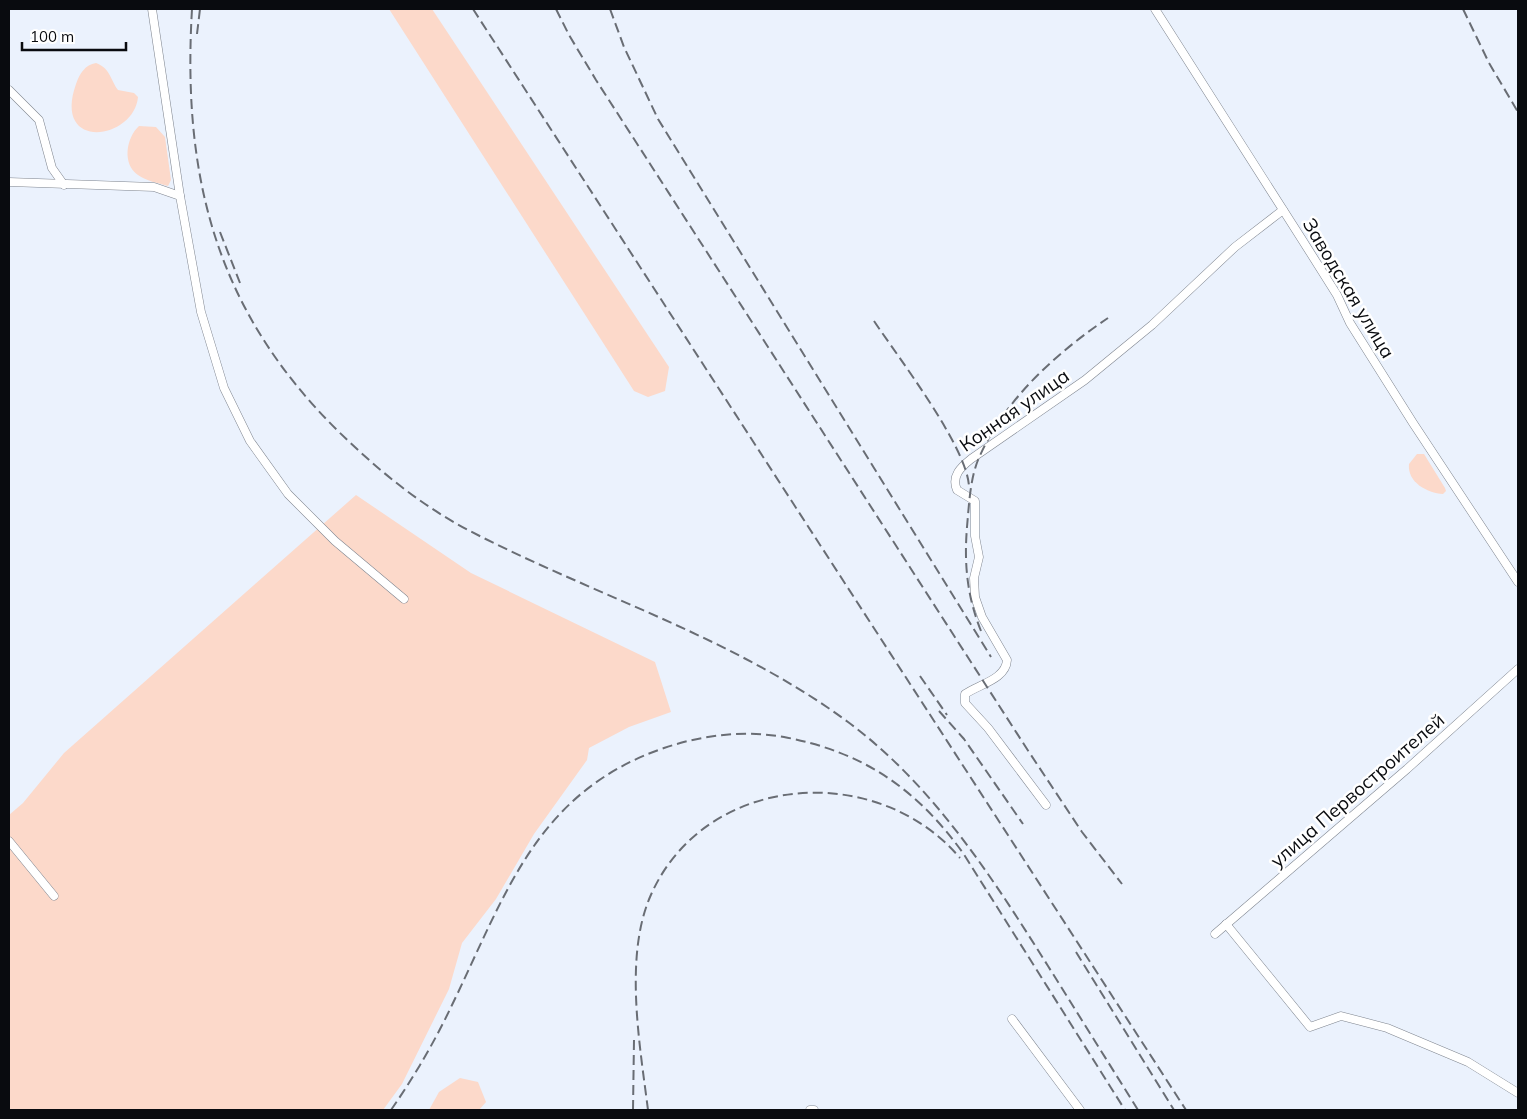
<svg xmlns="http://www.w3.org/2000/svg" width="1527" height="1119" viewBox="0 0 1527 1119" font-family="Mulish,sans-serif">
<rect width="100%" height="100%" fill="#ebf2fd"/>
<g fill="#fcd9ca">
<polygon points="389,9 432,9 669,367 665,391 648,397 634,391"/>
<path d="M 96,63 C 110,68 110,79 118,90 L 134,93 L 138,97 C 134,140 52,152 76,84 C 80,73 85,65 96,63 Z"/>
<path d="M 139,126 L 156,127 L 165,137 L 171,180 L 168,186 C 158,183 146,181 138,175 C 122,164 126,138 139,126 Z"/>
<path d="M 1417,454 L 1424,454 L 1445,488 L 1446,491 L 1443,494 C 1427,493 1407,482 1409,464 Z"/>
<polygon points="356,495 471,573 655,662 671,712 629,727 589,748 587,760 534,834 496,899 462,943 449,989 402,1084 383,1110 9,1110 9,815 23,803 64,753"/>
<polygon points="460,1078 478,1082 486,1102 479,1110 429,1110 439,1092"/>
</g>
<g fill="none" stroke-linecap="round" stroke-linejoin="round">
<defs>
<g id="minor">
<polyline points="152,9 180,196 201,312 224,388 250,441 288,494 335,541 404,599"/>
<polyline points="1155,9 1301,238 1337,295 1350,323 1413,423 1518,582"/>
<polyline points="9,90 39,120 52,168 64,185"/>
<polyline points="9,182 154,187 180,196"/>
<path d="M 1046,805 L 988,728 L 965,703 L 965,694 C 980,684 1006,679 1007,660 L 982,617 L 975,597 L 974,578 L 979,557 L 975,536 L 975,501 L 957,490 C 951,476 961,467 971,459 L 1085,380 L 1152,325 L 1235,247 L 1283,210"/>
<polyline points="9,841 54,896"/>
<polyline points="1226,924 1310,1027 1341,1016 1387,1028 1468,1062 1518,1093"/>
<polyline points="1215,934 1407,769 1518,669"/>
<polyline points="1012,1019 1080,1110"/>
<polyline points="810,1110 814,1110"/>
</g>
</defs>
<use href="#minor" stroke="#7f858f" stroke-width="9"/>
<use href="#minor" stroke="#fff" stroke-width="8"/>
<g stroke="#696d74" stroke-width="2" stroke-dasharray="10 5" stroke-linecap="butt">
<path d="M 192,9 C 182,177 216,311 339,432 C 378,470 419,504 468,530 C 593,595 733,637 848,722 C 933,785 992,877 1048,966 C 1078,1014 1108,1062 1138,1110"/>
<polyline points="473,9 1186,1110"/>
<polyline points="556,9 569,35 596,80 1027,749 1082,832 1122,884"/>
<polyline points="610,9 624,47 658,119 991,657"/>
<polyline points="1463,9 1489,63 1518,112"/>
<polyline points="197,34 200,9"/>
<polyline points="220,232 240,283"/>
<path d="M 874,321 C 898,357 968,448 969,487"/>
<path d="M 981,631 C 967,596 964,564 967,527 C 969,505 970,480 978,460 C 1003,401 1056,353 1108,318"/>
<polyline points="920,676 947,715"/>
<polyline points="939,711 964,739 1023,824"/>
<polyline points="1076,952 1174,1110"/>
<path d="M 391,1110 C 414,1077 435,1041 452,1005 C 506,894 536,792 664,748 C 702,735 744,730 784,737 C 863,752 916,788 963,853 L 1125,1110"/>
<polyline points="633,1110 634,1040"/>
<path d="M 648,1110 C 640,1046 624,958 650,897 C 703,773 876,759 960,858"/>
</g>
</g>
<g text-anchor="middle" stroke-width="5" stroke-linejoin="round" paint-order="stroke">
<g font-size="19" fill="#090b0f" stroke="#fff">
<text transform="translate(1349 288) rotate(59)" y="7">Заводская улица</text>
<text transform="translate(1014 410) rotate(-35)" y="7">Конная улица</text>
<text transform="translate(1357 790) rotate(-41)" y="7">улица Первостроителей</text>
</g>
</g>
<rect width="1527" height="1119" fill="none" stroke="#090b0f" stroke-width="20"/>
<path d="M22 42v8h104v-8" fill="none" stroke="#090b0f" stroke-width="2.5"/>
<text x="30" y="42" font-size="15" fill="#090b0f" stroke="#ffffff" stroke-width="4" paint-order="stroke">100 m</text>
</svg>
